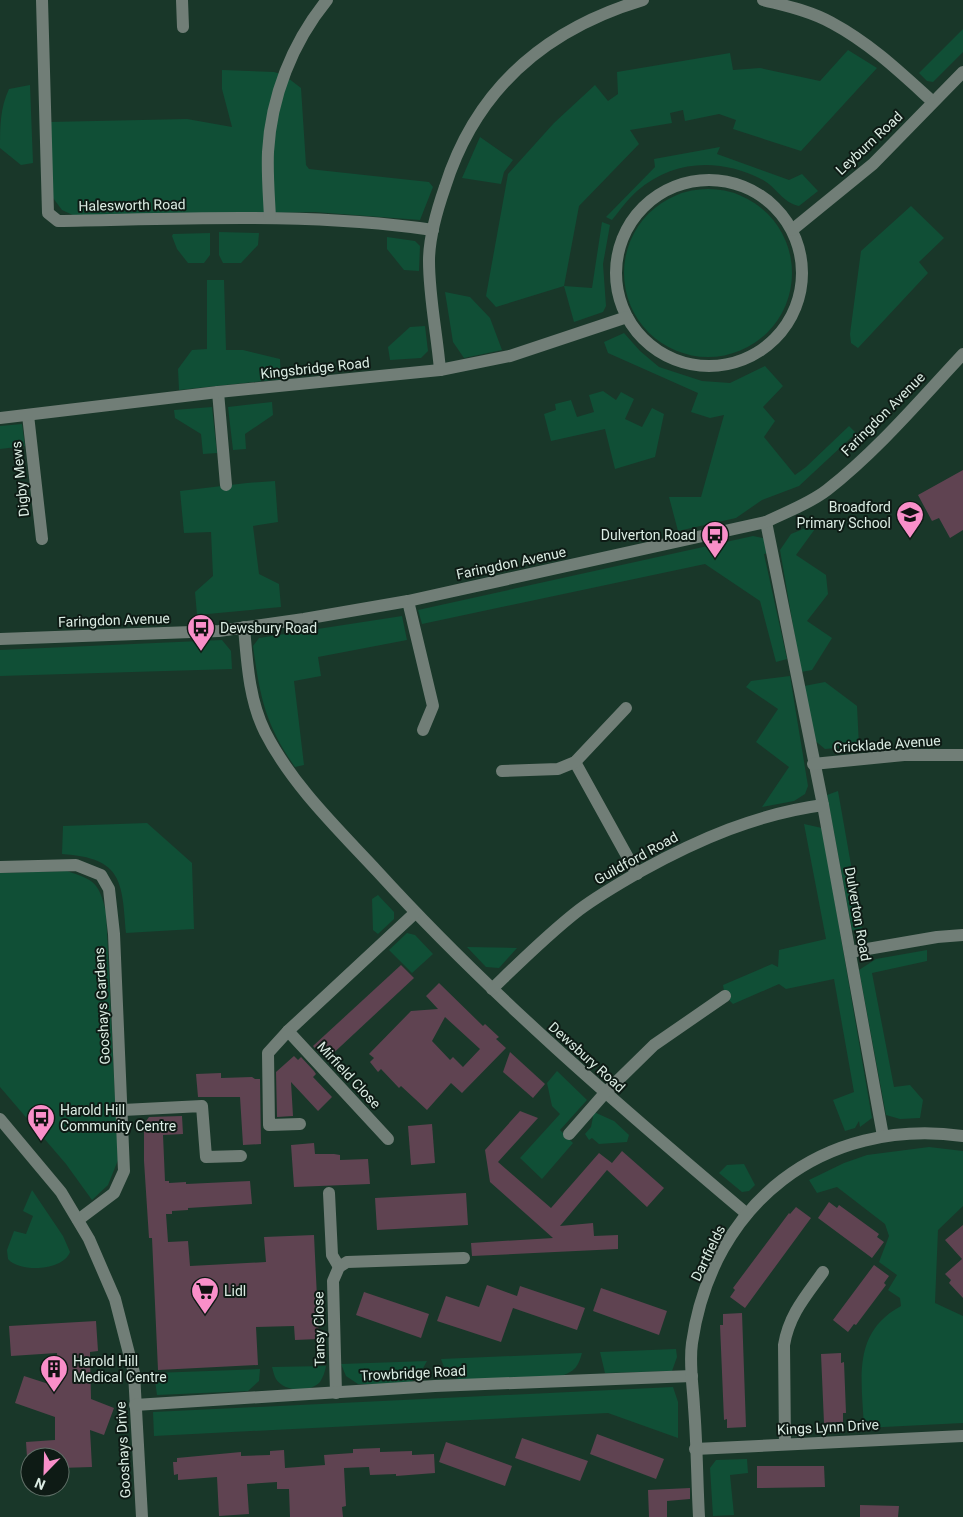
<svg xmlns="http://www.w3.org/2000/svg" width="963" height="1517" viewBox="0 0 963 1517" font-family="Roboto,sans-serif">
<rect width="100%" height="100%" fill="#193729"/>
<g fill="#104f36">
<polygon points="963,29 963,52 933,82 927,81 919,73"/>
<polygon points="848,50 877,68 801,151 733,129 736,120 719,114 685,121 683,110 670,113 672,123 630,130 639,144 579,206 564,286 592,288 602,222 610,225 603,264 606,306 603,312 574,322 564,286 496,307 486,296 508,174 554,123 595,85 608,101 618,94 617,72 730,53 733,70 760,68 820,81"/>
<polygon points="222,70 274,72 284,75 301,88 306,165 309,169 429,182 433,187 420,220 315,212 77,217 62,210 53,198 49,122 187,119 232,127 222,89"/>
<path d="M 30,85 L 33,163 L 21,165 L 0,148 C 0,127 0,108 9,89 Z"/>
<polygon points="480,137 513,160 504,172 501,184 462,178"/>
<path d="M 720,147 L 717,154 L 789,180 L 802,174 L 818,191 L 799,206 C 783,203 776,187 763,180 C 721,158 674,159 637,191 C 628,199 620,210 612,220 L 606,217 L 655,167 L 654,159 Z"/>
<circle cx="708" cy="273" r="84"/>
<polygon points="911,206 944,238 919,262 928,273 858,348 851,343 850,334 861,251"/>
<polygon points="219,232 259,233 258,245 241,263 223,263 219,255"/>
<polygon points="210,233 210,255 204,263 188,263 177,249 172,236 173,234"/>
<polygon points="387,237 415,241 420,246 419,271 404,270 387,249"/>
<polygon points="207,280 224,280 226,350 243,350 280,359 281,379 179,390 178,369 192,350 207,349"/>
<polygon points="445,292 470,297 490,318 502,350 464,358 453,342"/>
<polygon points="425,326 428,351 421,358 390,360 388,347 410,327"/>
<polygon points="624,333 640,351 659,367 702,381 730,383 765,366 783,386 763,407 775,421 764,437 795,475 806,467 849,426 856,433 799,486 762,500 736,518 678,531 669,497 701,497 724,415 710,418 691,412 698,393 608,353 604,342"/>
<polygon points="603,391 616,400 621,392 634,399 625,419 642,427 652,408 664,414 655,457 615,469 605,429 551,441 544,414 556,410 555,404 571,400 577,417 594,412 589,395"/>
<polygon points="272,402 273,415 245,434 246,449 233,450 228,407"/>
<polygon points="212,407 217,453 203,454 201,434 175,418 174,410"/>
<polygon points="22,424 25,446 0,449 0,426"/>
<polygon points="275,481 278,522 253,526 259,574 279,584 281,607 197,615 195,592 213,576 211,532 184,533 180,491 247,483"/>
<polygon points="820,522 796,555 826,575 828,594 807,621 832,638 812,670 801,672 780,550 791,534"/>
<polygon points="753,536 763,538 772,552 764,554 787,659 776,662 760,601 705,564 422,624 418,610"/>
<path d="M 402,616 L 407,640 L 318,657 L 321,676 L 294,681 L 304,765 L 295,767 C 265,724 260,697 253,646 L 259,638 Z"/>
<polygon points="222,640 231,651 232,669 0,676 0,650"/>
<polygon points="790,676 808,786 805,794 794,801 762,807 789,767 756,742 778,709 746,687 751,681"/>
<polygon points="825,682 857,706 859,746 825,749 813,739 804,686"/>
<polygon points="838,791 863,933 852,930 827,795"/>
<path d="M 147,823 L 192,863 L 194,929 L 126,933 C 122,882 123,858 62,854 L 63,826 Z"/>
<polygon points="804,824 822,828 872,1118 860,1127 859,1121 855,1128 845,1131 833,1100 854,1092 834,979 786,989 779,984 733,1004 725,996 723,985 772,964 778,967 779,950 826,939"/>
<path d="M 67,871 C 95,880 99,883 106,912 L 118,1160 L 108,1185 L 92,1200 L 66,1164 L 0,1087 L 0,873 Z"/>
<polygon points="378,895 394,912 394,919 378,934 373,930 372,899"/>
<polygon points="407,933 415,935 433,954 412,973 389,950"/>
<polygon points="467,947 517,948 499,968 486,967"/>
<polygon points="927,950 927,961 872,973 894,1087 910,1085 923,1100 920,1118 900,1119 886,1115 859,970 876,959"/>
<polygon points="557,1071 587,1100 560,1130 573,1143 542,1179 520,1158 560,1114 552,1106 547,1083"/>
<polygon points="594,1112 614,1121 629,1135 627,1142 599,1144 592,1138 589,1140 585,1134 591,1127"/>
<path d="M 929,1147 L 963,1151 L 963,1206 L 938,1230 L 935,1303 L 963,1316 L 963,1423 L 864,1428 C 862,1380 851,1333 901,1306 L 900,1298 L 888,1290 L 897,1275 L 879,1262 L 889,1236 L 885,1224 L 837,1187 L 817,1193 L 809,1180 L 844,1163 L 867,1155 Z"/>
<polygon points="744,1164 755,1185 749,1191 742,1192 719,1173 727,1165"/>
<path d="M 32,1190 L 63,1236 L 70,1252 C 63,1271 20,1273 8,1259 L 7,1250 L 14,1231 L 26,1234 L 33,1216 L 23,1211 Z"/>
<polygon points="676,1349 677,1357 672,1371 605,1373 600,1352"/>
<path d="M 582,1353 C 578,1367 575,1371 561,1376 L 461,1380 C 449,1376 445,1371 441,1359 Z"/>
<polygon points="427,1361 418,1377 407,1384 358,1384 346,1376 341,1364"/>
<path d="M 326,1366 C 325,1372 323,1377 320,1382 C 310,1393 284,1392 276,1379 C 274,1376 273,1370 272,1367 Z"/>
<polygon points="260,1369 259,1381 248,1391 157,1395 154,1373"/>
<polygon points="673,1387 678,1402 678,1438 608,1413 154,1436 153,1412"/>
<polygon points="747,1459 748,1473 730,1475 734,1515 713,1516 710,1468 716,1460"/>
</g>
<g fill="#5f4351" fill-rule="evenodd">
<polygon points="963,470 963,530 950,538 939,518 932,521 918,495"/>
<polygon points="401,965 414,978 326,1060 313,1046"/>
<path d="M 439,983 L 483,1026 L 485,1024 L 499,1037 L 496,1039 L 506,1048 L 462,1093 L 451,1083 L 427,1110 L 401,1086 L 399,1088 L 381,1069 L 378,1072 L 370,1062 L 374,1058 L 369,1054 L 411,1011 L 438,1009 L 426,996 ZM 445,1017 L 480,1049 L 463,1067 L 453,1057 L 450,1060 L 432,1041 Z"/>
<polygon points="510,1052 545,1084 533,1098 503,1072"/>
<polygon points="294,1056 298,1060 301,1057 314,1071 316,1074 313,1077 332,1097 318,1111 291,1082 293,1116 277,1117 276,1072"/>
<polygon points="221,1073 221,1078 252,1077 255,1079 260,1079 261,1144 243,1145 240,1097 198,1097 196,1074"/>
<polygon points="520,1111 538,1118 498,1162 551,1208 599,1153 612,1163 622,1151 664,1188 647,1207 607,1170 560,1226 593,1223 594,1236 618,1235 618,1249 472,1256 471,1243 553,1238 490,1182 485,1150"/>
<polygon points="182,1116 183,1134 163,1135 165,1181 169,1181 169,1183 186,1182 186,1184 250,1181 252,1204 188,1208 188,1210 172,1211 172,1214 166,1214 168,1242 188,1241 190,1266 266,1262 264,1237 314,1235 319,1339 295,1340 294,1326 256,1327 258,1365 158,1370 152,1238 149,1238 144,1161 144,1124 149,1117"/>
<polygon points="432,1124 435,1163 411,1165 408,1126"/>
<polygon points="314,1143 315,1154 334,1154 340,1155 340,1160 368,1159 370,1184 294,1187 291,1145"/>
<polygon points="466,1193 468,1225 377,1230 375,1198"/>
<polygon points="829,1202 837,1208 839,1205 879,1234 877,1237 884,1242 872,1258 818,1218"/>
<polygon points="796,1207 811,1218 745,1308 730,1297 735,1290 733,1288 789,1213 790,1214"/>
<polygon points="963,1225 963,1298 949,1283 951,1280 945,1274 962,1259 945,1240"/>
<polygon points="874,1265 889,1276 884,1283 886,1285 856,1325 854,1324 848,1332 833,1320"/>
<polygon points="487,1285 517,1296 520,1286 585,1308 577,1330 513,1308 501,1342 437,1321 446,1296 479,1307"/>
<polygon points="601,1288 667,1311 659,1335 593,1311"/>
<polygon points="364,1292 429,1314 421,1338 356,1315"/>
<polygon points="742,1313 746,1427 727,1428 727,1419 724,1420 720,1325 723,1325 723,1314"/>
<polygon points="96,1321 98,1351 90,1352 91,1399 114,1408 104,1435 90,1430 92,1467 60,1468 60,1457 27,1457 26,1442 55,1440 55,1417 15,1403 24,1376 58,1387 57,1353 11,1356 9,1326"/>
<polygon points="841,1353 841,1363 844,1362 846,1413 843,1413 843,1422 824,1423 821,1354"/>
<polygon points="597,1434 664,1459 656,1479 590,1454"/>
<polygon points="522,1438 588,1461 580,1481 515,1458"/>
<polygon points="446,1442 512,1466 505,1486 439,1462"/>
<polygon points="380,1448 380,1452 412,1451 412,1455 434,1454 435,1473 396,1476 396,1474 370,1475 369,1467 344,1468 346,1506 342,1507 343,1517 290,1517 289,1489 277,1489 277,1482 247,1484 249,1514 219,1516 217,1477 178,1480 178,1474 174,1475 173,1462 177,1462 177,1458 241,1452 241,1456 270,1455 270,1451 284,1450 285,1468 325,1465 324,1455 353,1453 353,1449"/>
<polygon points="757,1466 824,1466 825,1487 757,1488"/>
<polygon points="690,1488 690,1499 667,1501 667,1517 649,1517 648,1490"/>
<polygon points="860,1505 899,1506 898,1517 860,1517"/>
</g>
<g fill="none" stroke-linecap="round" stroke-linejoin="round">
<g stroke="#717e77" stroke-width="12">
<path d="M 42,0 L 48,213 L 58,221 C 183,219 309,212 433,230"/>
<polyline points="182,0 183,27"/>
<path d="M 763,0 C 786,6 811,11 832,23 C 871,44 901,73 933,102"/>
<circle cx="709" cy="273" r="93"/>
<path d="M 270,218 C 269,196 267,174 268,152 C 271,97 292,43 327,0"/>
<polyline points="792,230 873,164 963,72"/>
<path d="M 440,370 C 437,334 429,297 429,261 C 429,236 437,210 445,187 C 476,89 546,29 643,0"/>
<polyline points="218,392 226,485"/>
<polyline points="28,415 42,539"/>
<polyline points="0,418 218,392 440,370 510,356 627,317"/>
<polyline points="766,522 823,805 883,1136"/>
<polyline points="408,601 433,706 423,730"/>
<path d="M 244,627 C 247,662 249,700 265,732 C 292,785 337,828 377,871 C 491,996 618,1105 747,1214"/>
<path d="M 0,639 L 219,631 L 304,619 L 408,601 L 766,522 C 786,512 809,504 827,490 C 877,451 920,400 963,354"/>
<polyline points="575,762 637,874"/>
<polyline points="813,764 904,755 963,755"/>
<polyline points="502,771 558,769 575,762 626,708"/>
<polyline points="0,867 76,865 101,875 109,889 114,934 124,1171 114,1193 78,1220"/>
<polyline points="850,952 937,937 963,935"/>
<path d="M 492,989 C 520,962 548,934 579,910 C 599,895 620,883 641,871 C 699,839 757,814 823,805"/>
<polyline points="288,1031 388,1139"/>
<polyline points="123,1110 202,1106 206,1157 241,1156"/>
<polyline points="0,1119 61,1192 89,1239 115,1299 134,1373 142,1517"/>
<polyline points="300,1124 269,1125 268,1053 288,1031 415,913"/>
<polyline points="569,1134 605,1093 654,1045 725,996"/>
<polyline points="329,1193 332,1255 339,1267"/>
<polyline points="336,1393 333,1281 339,1267 347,1262 464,1258"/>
<polyline points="135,1405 435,1386 692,1376"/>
<path d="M 785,1444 L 784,1345 C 789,1315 805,1297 823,1272"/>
<polyline points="695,1449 963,1436"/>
<path d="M 699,1517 C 697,1480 697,1444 694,1407 C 693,1386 689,1364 692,1343 C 712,1203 823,1117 963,1136"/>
</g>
</g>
<defs>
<symbol id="school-pin" viewBox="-11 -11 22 30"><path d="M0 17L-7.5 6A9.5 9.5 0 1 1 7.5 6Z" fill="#f98fc9" stroke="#0e1b15"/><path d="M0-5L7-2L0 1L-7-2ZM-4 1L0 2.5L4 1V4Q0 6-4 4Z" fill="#111"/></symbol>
<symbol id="bus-pin" viewBox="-11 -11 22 30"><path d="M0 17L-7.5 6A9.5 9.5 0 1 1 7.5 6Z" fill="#f98fc9" stroke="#0e1b15"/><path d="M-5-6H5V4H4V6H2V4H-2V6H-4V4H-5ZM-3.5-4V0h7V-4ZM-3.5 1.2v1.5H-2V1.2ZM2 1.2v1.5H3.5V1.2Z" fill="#111"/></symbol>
<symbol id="supermarket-pin" viewBox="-11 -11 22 30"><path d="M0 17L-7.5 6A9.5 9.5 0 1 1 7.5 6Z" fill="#f98fc9" stroke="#0e1b15"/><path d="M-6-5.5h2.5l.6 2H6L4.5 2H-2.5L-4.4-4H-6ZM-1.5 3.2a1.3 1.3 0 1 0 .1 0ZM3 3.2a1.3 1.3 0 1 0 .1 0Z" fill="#111"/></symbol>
<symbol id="building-pin" viewBox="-11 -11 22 30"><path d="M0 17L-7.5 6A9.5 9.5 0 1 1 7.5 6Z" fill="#f98fc9" stroke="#0e1b15"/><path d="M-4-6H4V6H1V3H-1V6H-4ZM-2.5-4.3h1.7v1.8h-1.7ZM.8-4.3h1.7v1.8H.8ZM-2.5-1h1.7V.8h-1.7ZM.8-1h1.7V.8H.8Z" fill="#111"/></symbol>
</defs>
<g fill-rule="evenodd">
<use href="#school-pin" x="894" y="499" width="32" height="43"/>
<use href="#bus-pin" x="699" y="519" width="32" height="43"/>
<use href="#bus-pin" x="185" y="612" width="32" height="43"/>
<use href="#bus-pin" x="25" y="1102" width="32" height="43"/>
<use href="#supermarket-pin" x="189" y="1275" width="32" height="43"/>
<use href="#building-pin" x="38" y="1353" width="32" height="43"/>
</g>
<g text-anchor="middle" stroke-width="4" stroke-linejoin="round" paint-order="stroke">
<g font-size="14" fill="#dbece3" stroke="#0e1b15">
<text transform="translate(869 143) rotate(-43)" y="5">Leyburn Road</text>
<text transform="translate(132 205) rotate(-1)" y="5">Halesworth Road</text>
<text transform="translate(315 368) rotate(-6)" y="5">Kingsbridge Road</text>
<text transform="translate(883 414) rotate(-45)" y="5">Faringdon Avenue</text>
<text transform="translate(20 479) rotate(-96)" y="5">Digby Mews</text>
<text transform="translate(511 563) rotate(-12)" y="5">Faringdon Avenue</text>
<text transform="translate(114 620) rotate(-2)" y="5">Faringdon Avenue</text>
<text transform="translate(887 744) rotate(-4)" y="5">Cricklade Avenue</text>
<text transform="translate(636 858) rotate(-29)" y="5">Guildford Road</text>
<text transform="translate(858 914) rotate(80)" y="5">Dulverton Road</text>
<text transform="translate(102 1006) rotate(-93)" y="5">Gooshays Gardens</text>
<text transform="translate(587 1057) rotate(42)" y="5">Dewsbury Road</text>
<text transform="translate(349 1075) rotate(47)" y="5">Mirfield Close</text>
<text transform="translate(708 1253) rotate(-64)" y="5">Dartfields</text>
<text transform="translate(319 1329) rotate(-91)" y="5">Tansy Close</text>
<text transform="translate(413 1373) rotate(-3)" y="5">Trowbridge Road</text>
<text transform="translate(828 1427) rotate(-3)" y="5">Kings Lynn Drive</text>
<text transform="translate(123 1450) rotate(-93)" y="5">Gooshays Drive</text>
</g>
<g font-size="14" fill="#dbece3" stroke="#0e1b15" text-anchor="start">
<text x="891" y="512" text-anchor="end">Broadford<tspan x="891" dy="16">Primary School</tspan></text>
<text x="696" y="540" text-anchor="end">Dulverton Road</text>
<text x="220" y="633">Dewsbury Road</text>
<text x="60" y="1115">Harold Hill<tspan x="60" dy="16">Community Centre</tspan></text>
<text x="224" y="1296">Lidl</text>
<text x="73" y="1366">Harold Hill<tspan x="73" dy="16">Medical Centre</tspan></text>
</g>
</g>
<g transform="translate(45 1472) rotate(203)"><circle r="24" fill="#0e1b15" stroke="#606f67"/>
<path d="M0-4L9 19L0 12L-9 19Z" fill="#f98fc9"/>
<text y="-8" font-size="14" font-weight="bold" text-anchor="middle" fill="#dbece3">N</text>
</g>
</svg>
